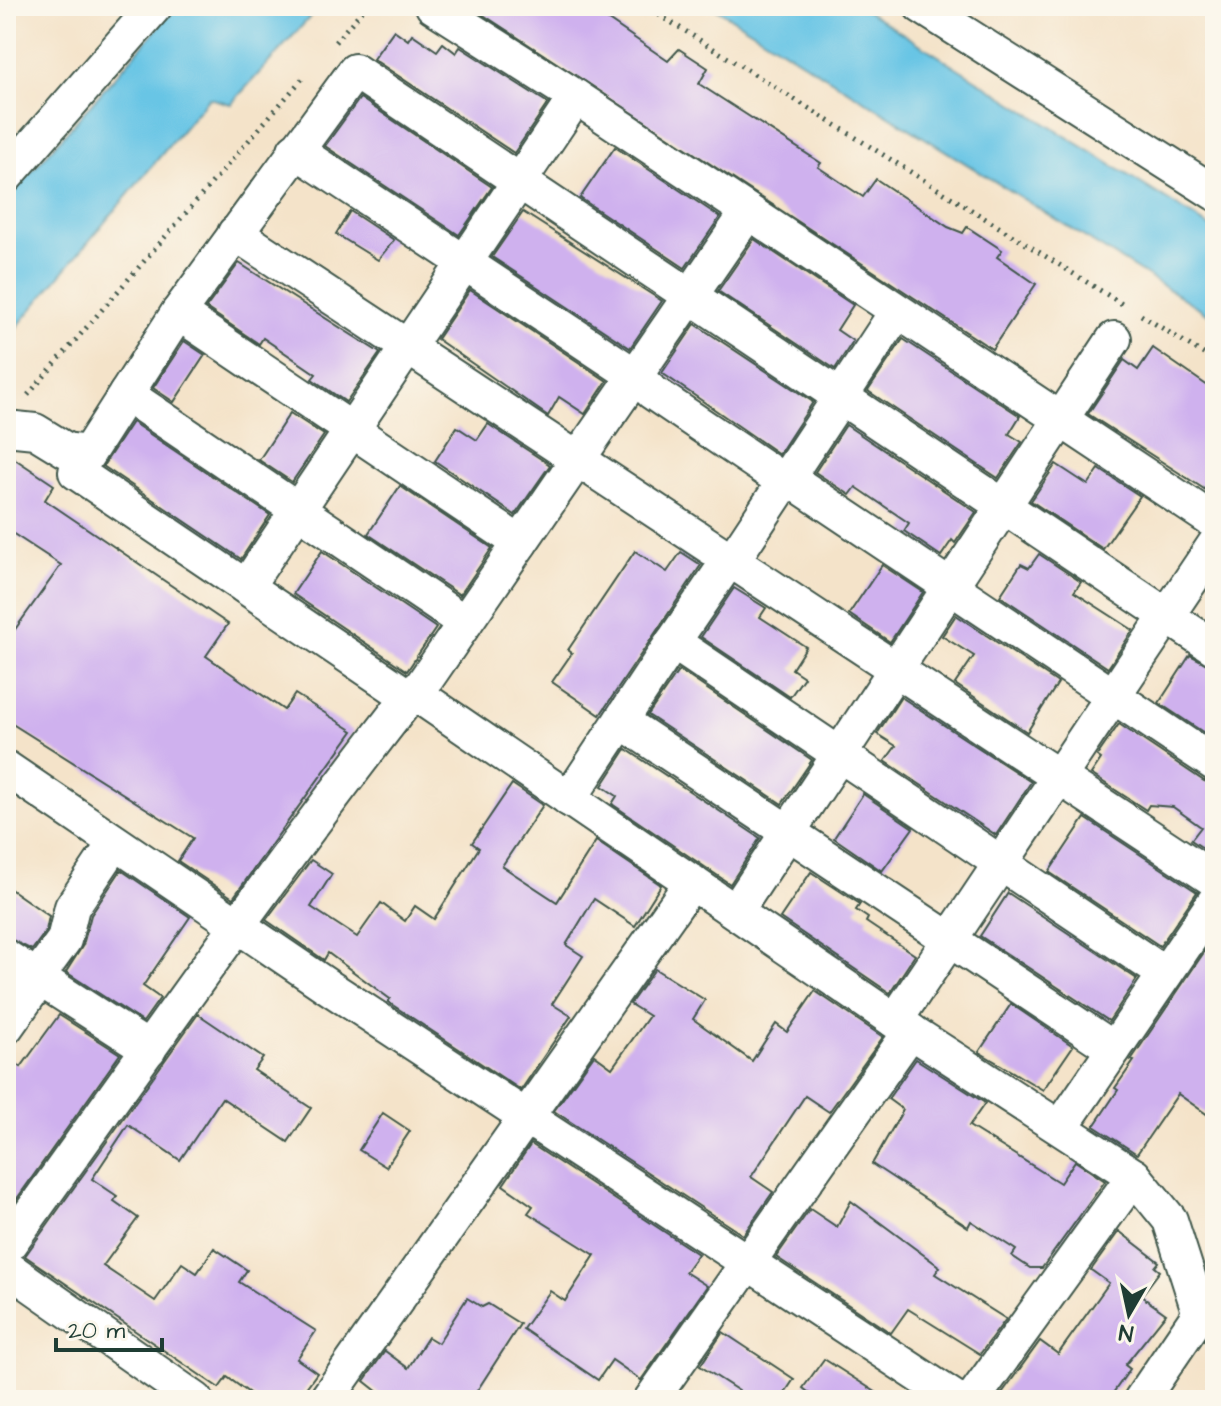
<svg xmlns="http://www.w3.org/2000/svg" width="1221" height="1406" viewBox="0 0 1221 1406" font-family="'Architects Daughter',sans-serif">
<rect width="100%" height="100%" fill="#fbf7ec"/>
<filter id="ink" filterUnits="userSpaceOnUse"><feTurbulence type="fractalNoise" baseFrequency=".0125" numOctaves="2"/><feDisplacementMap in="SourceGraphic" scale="16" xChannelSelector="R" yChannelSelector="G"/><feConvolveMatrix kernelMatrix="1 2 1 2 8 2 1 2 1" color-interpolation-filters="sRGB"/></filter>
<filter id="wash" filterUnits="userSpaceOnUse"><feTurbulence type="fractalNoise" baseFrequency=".006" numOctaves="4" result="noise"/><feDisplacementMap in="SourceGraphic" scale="32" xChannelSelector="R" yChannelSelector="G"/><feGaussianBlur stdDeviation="1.8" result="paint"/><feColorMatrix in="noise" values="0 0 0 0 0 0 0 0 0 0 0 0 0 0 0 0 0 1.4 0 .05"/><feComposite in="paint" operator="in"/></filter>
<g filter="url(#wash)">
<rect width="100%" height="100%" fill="#f4e3c9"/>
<g fill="#67c5e5" stroke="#43818c" stroke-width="2">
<polygon points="177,6 320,6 231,104 209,98 6,340 6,201"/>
<polygon points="712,6 859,6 1215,230 1215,318"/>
</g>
<g id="blocks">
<g fill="#cfb1ee">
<polygon points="487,6 588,6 668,61 679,49 708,68 699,84 821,163 818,167 863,197 876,179 948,227 963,233 967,227 1002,250 997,257 1036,284 992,349 482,14"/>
<polygon points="394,30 408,40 412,34 437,51 443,43 456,53 460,47 548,103 514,153 373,59"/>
<polygon points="360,98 492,187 459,235 325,146"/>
<polygon points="615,147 720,217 685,268 580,198"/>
<polygon points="350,211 394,240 378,260 336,234"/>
<polygon points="523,212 662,301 630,348 492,257"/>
<polygon points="754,239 853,305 837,330 853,341 835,369 718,291"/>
<polygon points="239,263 380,353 346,402 312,379 316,374 263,338 259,344 206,308"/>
<polygon points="470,290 607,381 585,414 559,397 548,416 437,339"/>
<polygon points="695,324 813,402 779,454 662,373"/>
<polygon points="903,339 1020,416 1009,434 1022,442 998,478 868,391"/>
<polygon points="184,341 205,355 174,402 153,388"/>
<polygon points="1153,348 1215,391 1215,496 1088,414 1124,360 1138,370"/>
<polygon points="290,413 324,435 292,482 259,460"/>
<polygon points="132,422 270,515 241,559 103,466"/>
<polygon points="488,424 550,465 515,515 435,461 457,427 477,440"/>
<polygon points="846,425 976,512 955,543 952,540 941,556 904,531 909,523 856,487 850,495 815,472"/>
<polygon points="6,453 54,485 45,500 228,624 206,656 284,710 295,694 353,731 233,898 178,861 193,838 6,720 6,642 61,565 6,529"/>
<polygon points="1056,464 1088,485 1099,469 1140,496 1103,549 1031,501"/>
<polygon points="400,486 492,548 460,595 368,534"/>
<polygon points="322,551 436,628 407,671 293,594"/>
<polygon points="635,551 667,572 681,552 701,565 600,715 552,682 572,653 568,650"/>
<polygon points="1039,554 1081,582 1074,592 1133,630 1108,668 1000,596 1021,564 1029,568"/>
<polygon points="882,565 923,592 890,642 849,614"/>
<polygon points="734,588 766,608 760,617 806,647 792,669 804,677 790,697 701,637"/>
<polygon points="956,615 1058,683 1027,732 955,684 974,656 942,636"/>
<polygon points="1190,655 1215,668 1215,740 1159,703"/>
<polygon points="679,670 812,760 782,804 648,715"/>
<polygon points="901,697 1031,782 996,835 885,761 896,746 877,734"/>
<polygon points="1119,724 1204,781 1215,784 1215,856 1191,840 1201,827 1173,807 1149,805 1146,810 1091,774 1101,759 1097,756"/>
<polygon points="626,749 760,838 730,884 612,804 617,796 602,786"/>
<polygon points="512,784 543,805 502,866 557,902 596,841 661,885 635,926 594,899 566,945 583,956 552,1004 571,1016 521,1090 388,1002 390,999 328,953 324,960 266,920 311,860 332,874 311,907 357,937 381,903 405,921 415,906 434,919 479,848 472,843"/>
<polygon points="863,794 913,828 882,871 834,838"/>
<polygon points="1085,818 1197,892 1160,946 1049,872"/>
<polygon points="121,870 190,917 143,986 160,998 143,1022 66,972 83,945 91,915"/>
<polygon points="811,872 860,904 856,910 868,918 866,922 915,955 890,993 780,918"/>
<polygon points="6,886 49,916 46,931 32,950 6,937"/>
<polygon points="1008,893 1137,979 1109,1021 980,936"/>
<polygon points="1211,942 1215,945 1215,1120 1178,1094 1137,1154 1094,1126 1118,1090 1115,1088 1134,1061 1131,1060"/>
<polygon points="655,969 705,1000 693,1019 752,1061 776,1024 787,1032 815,991 883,1037 829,1112 805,1096 751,1177 773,1192 743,1235 554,1111 594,1055 612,1068 649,1016 630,1004"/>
<polygon points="1011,1004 1073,1046 1043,1090 979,1052"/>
<polygon points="198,1014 263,1058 254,1070 311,1108 288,1142 222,1098 180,1160 128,1125 92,1179 117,1196 114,1201 138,1218 103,1266 155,1301 182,1263 197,1273 214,1248 247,1270 239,1282 316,1331 297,1359 317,1373 297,1400 259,1400 227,1377 219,1388 25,1256"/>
<polygon points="59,1015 120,1054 6,1214 6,1056 21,1067"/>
<polygon points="916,1059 985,1103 969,1126 1060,1183 1075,1161 1105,1181 1042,1268 1030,1268 1012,1256 1016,1250 971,1221 968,1227 872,1164 903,1110 888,1099"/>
<polygon points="383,1113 410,1131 386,1167 359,1150"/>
<polygon points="531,1144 698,1254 685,1272 707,1286 641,1380 612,1360 598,1380 523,1329 550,1291 565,1301 595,1255 528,1213 533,1206 503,1185"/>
<polygon points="851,1201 940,1267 935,1274 1006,1319 980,1354 908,1309 891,1333 776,1257 810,1209 837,1227"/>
<polygon points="1119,1231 1159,1262 1155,1267 1160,1271 1141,1296 1166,1314 1125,1365 1130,1369 1108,1400 997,1400 1040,1341 1058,1354 1109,1283 1091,1270"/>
<polygon points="467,1298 482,1307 488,1304 520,1324 471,1400 388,1400 364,1381 385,1351 408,1368 428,1337 438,1343"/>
<polygon points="723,1332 794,1379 780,1400 753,1400 700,1366"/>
<polygon points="824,1359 888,1400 818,1400 803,1388"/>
</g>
</g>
</g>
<g filter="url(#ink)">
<use href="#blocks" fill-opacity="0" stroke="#3f564a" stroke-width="2"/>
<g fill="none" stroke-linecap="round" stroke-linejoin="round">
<defs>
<g id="street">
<polyline points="433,6 576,97 1215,522"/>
<polyline points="921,6 1215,193"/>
<polyline points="295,150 634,375 652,392 785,482"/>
<polyline points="6,176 155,6"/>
<polyline points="235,233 1215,880"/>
<polyline points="178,313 520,543"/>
<polyline points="126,394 465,623"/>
<polyline points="6,428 35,431 66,450 88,453"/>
<polyline points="788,478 1215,764"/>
<polyline points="732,561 896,313"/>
<polyline points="246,587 576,97"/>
<polyline points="673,642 729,560"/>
<polyline points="416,694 895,1021 1134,1176 1170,1220 1200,1314"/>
<polyline points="409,697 76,472 178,313 355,71 1215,648"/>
<polyline points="621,721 1114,1049"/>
<polyline points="6,768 327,986 957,1400"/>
<polyline points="569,799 673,642 1165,974"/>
<polyline points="736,911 1114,339"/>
<polyline points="6,957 149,1049"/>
<polyline points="37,977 64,940 72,907 115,843"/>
<polyline points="895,1021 1215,544"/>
<polyline points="6,1027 40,979"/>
<polyline points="1061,1127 1215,901"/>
<path d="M 6,1248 C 139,1063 269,876 409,697 L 416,694 L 748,212"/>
<polyline points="6,1267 196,1400"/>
<polyline points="326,1400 692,882"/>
<polyline points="651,1400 911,1031"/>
<polyline points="972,1400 1134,1176"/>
<polyline points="1141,1400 1213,1294"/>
</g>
</defs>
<use href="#street" stroke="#3f564a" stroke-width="38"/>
<g stroke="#3f564a" stroke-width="5" stroke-dasharray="2 6" stroke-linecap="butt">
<polyline points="645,6 1122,304"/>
<polyline points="335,42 366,6"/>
<polyline points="1141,315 1215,361"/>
<polyline points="28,395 302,79"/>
</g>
<use href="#street" stroke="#fff" stroke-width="34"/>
</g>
</g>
<rect width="1221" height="1406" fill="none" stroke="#fbf7ec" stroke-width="32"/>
<g transform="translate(1129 1314) rotate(189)" stroke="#fbf7ec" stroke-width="6" paint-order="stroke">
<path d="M0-6L14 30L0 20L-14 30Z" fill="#1f3d34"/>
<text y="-12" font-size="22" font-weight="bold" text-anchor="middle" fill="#1f3d34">N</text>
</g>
<path d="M56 1338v12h106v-12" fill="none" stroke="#1f3d34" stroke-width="4"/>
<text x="68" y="1338" font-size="24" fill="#1f3d34" stroke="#fbf7ec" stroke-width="6" paint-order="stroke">20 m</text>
</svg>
